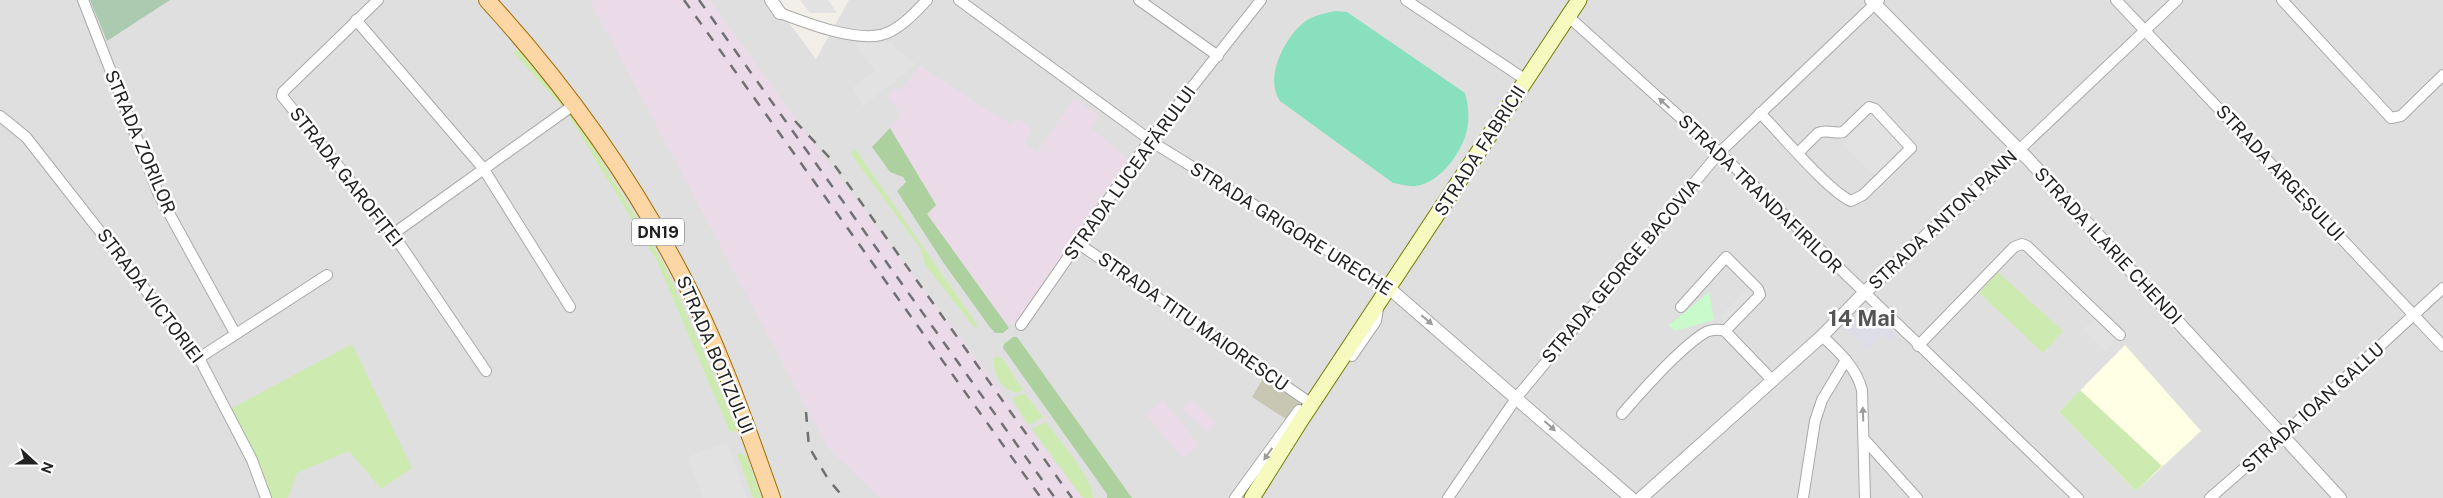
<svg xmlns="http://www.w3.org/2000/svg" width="2443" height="498" viewBox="0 0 2443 498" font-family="'Public Sans',sans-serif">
<rect width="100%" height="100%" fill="#f2efe9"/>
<polygon fill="#e0dfdf" points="0,0 772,0 816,59 849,0 2443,0 2443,498 0,498"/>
<g fill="#ebdbe8">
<polygon points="590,0 710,0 817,148 1082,498 880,498 828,448"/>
<polygon points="920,66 1011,125 1016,118 1032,129 1024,143 1037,153 1074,98 1099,116 1091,128 1134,164 1021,325 1006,323 927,214 936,205 890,128 902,115 888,98 894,89 900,90"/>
<polygon points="1163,400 1199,445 1183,459 1146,414"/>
<polygon points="1191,400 1216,422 1208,432 1182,410"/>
</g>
<polygon fill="#ffffe5" points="2125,345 2201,431 2136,491 2059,412"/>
<polygon fill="#c7c7b4" points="1264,377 1302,401 1289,421 1252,397"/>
<g fill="#cdebb0">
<polygon points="519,49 570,108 664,264 738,430 730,432 656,259 566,111 514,53"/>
<polygon points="855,149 978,326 975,328 925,265 921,249 851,154"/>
<polygon points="1998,272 2063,331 2043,353 1979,293"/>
<polygon points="352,344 412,468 381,489 349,451 297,473 288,498 271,498 230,409"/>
<path d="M 996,356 L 1002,358 L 1023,390 L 1017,393 C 1000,389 996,376 993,360 Z"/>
<polygon points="2080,390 2162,466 2136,491 2059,412"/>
<polygon points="1025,394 1043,417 1031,424 1027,423 1013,400 1015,396"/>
<path d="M 1046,422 C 1058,439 1094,479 1093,498 L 1083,498 L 1032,429 Z"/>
<polygon points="737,453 746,455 762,498 753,498"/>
</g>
<g fill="#add19e">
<polygon points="890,128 936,205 927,214 1009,328 1003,333 995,333 989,326 943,262 897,191 906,182 903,177 890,172 872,147"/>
<polygon points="1013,337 1017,337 1132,498 1107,498 1107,494 1003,348 1004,344"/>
</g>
<polygon fill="#aacbaf" points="90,0 170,0 107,41"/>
<polygon fill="#c8facc" points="1709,292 1714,320 1674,331 1669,325"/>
<path fill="#88e0be" d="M 1335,11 L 1347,12 L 1465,93 C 1468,103 1469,114 1468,124 C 1465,149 1442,182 1416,186 C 1409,187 1400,184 1393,183 L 1280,101 C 1263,77 1287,32 1309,19 C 1317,15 1326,13 1335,11 Z"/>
<g fill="#e2e2e2">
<polygon points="800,0 828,0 837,13 810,13"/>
<polygon points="854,42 892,42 894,48 916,64 863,107 853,87 875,72"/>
<polygon points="1875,109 1911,148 1879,180 1842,144"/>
<polygon points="1748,288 1755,295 1726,323 1720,317"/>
<polygon points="2098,314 2120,335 2105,351 2083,330"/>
<polygon points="727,443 747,498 703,498 687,457"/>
</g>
<polygon fill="#dddde8" points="1866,307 1896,335 1891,341 1883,334 1867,350 1844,328"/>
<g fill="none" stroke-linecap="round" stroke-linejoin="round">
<defs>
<g id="minor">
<polyline points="83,0 159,195 235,333"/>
<polyline points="378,0 283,92 282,96 393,234 486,371"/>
<polyline points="959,0 1157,145 1390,289"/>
<polyline points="1139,0 1218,56"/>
<polyline points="1406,0 1526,80"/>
<polyline points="2116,0 2443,346"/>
<polyline points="2282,0 2391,118 2401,116 2443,75"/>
<path d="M 780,13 C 807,23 852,41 881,35 C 898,31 915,13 927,0"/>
<polyline points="1569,17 1723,156 2078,498"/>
<polyline points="356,20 483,168 570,307"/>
<path d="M 1760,113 C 1780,133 1828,191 1851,201 L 1863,195 L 1911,148 L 1875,109 L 1869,107 L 1843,132 C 1834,134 1827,129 1818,133 L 1798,153"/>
<polyline points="0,116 26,137 199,358 252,460 266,498"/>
<polyline points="2019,150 2177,0"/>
<polyline points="393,234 575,104"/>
<polyline points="1079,244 1306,400"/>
<polyline points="1681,307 1726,257 1758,289 1760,295 1725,331"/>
<polyline points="1021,325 1147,144 1261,0"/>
<path d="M 1822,336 C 1839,352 1856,367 1862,390 L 1865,498"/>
<polyline points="1918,346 2014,247 2022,244 2027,246 2120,335"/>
<polyline points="1352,356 1376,321 1378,308"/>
<polyline points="199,358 327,275"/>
<path d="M 1622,414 C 1641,392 1682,346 1706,332 C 1713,329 1718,329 1725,331 L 1772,380"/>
<polyline points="1864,439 1917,498"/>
<polyline points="1235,498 1299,410"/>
<polyline points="1448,498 1517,397 1719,153 1879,0"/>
<polyline points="1803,498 1815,421 1822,400 1846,360"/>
<polyline points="2210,498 2295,424 2443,288"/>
</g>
<g id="tertiary">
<polyline points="771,0 780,13"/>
<polyline points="1871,0 2028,159 2340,498"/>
<polyline points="1390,289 1631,498"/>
<polyline points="1641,498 1822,336 1864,293 2019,150"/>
</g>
<polyline id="secondary" points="1252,498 1301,420 1579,0"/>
<path id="primary" d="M 487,0 C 563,83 629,174 681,274 C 719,345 745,422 772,498"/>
</defs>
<use href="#minor" stroke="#a9a9a9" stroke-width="12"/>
<use href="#tertiary" stroke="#a9a9a9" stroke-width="14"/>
<use href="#secondary" stroke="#707d05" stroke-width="17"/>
<use href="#primary" stroke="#a06b00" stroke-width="18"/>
<use href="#minor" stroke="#fff" stroke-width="10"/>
<use href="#tertiary" stroke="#fff" stroke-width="12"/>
<use href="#secondary" stroke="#f7fabf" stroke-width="15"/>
<use href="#primary" stroke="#fcd6a4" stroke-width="16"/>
<g stroke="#707070" stroke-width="2.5" stroke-dasharray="10 10" stroke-linecap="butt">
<polyline points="684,0 1041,498"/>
<polyline points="699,0 1055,498"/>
<polyline points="795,121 828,156 1072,498"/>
<polyline points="806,412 809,447 828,479 844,498"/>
</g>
</g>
<defs><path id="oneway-solid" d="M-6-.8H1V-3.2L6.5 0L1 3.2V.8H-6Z" transform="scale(1.25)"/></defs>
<g fill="#9c9c9c">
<use href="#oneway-solid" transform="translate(1664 103) rotate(-138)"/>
<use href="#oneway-solid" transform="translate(1427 320) rotate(40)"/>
<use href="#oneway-solid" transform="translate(1863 414) rotate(-92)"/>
<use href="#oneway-solid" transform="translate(1550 426) rotate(42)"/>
<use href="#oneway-solid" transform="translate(1268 454) rotate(125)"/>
</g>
<g text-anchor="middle" stroke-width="5" stroke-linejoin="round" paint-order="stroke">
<rect fill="#fff" stroke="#646464" stroke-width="1" x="632" y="218.5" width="52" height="27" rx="4"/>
<g font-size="16" font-weight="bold" fill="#222">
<text x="658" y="238">DN19</text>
</g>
<g font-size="18" fill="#222" stroke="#fff">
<text transform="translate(140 142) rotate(67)" y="6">STRADA ZORILOR</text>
<text transform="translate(1480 151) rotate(-57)" y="6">STRADA FABRICII</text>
<text transform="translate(1130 173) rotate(-54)" y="6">STRADA LUCEAFĂRULUI</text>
<text transform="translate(2280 173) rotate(47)" y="6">STRADA ARGEȘULUI</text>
<text transform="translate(346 177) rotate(52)" y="6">STRADA GAROFIȚEI</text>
<text transform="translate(1760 194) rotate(44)" y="6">STRADA TRANDAFIRILOR</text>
<text transform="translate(1943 220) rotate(-43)" y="6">STRADA ANTON PANN</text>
<text transform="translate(1291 229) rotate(32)" y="6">STRADA GRIGORE URECHE</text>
<text transform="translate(2108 246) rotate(47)" y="6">STRADA ILARIE CHENDI</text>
<text transform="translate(1621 271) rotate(-50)" y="6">STRADA GEORGE BACOVIA</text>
<text transform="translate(150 296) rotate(53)" y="6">STRADA VICTORIEI</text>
<text transform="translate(1193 322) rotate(35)" y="6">STRADA TITU MAIORESCU</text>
<text transform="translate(715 355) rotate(67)" y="6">STRADA BOTIZULUI</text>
<text transform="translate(2313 408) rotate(-42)" y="6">STRADA IOAN GALLU</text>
</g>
<g font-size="22" font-weight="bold" fill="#555" stroke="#fff">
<text x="1862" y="326">14 Mai</text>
</g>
</g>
<g transform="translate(35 463) rotate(111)" stroke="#ffffff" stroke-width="4" paint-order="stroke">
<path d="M0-4L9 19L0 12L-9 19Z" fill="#222222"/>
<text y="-8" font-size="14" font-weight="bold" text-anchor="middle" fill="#222222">N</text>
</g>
</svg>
